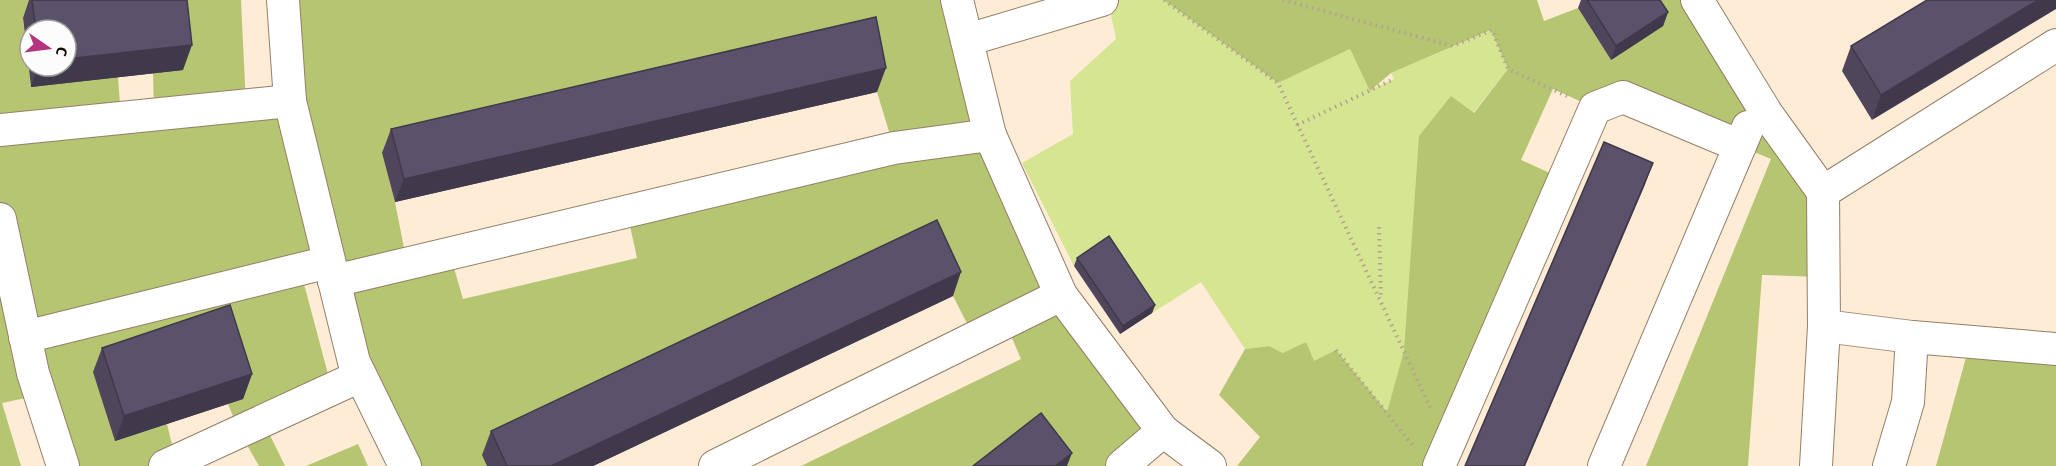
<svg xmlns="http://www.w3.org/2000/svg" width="2056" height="466" viewBox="0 0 2056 466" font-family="'Alegreya Sans',sans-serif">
<rect width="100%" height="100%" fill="#feecd6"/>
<polygon fill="#d5e591" points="1108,0 1164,0 1278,83 1350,49 1370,90 1394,79 1391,73 1492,30 1508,69 1473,113 1387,413 1314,361 1283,353 1269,346 1245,349 1201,282 1152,313 1074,266 1022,163 1073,134 1070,81 1116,39"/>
<g fill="#b6c571" fill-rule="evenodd">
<path d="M 0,0 L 241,0 L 246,105 L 290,101 L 283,0 L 957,0 L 1061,295 L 1163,431 L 1122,466 L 801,466 L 1021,359 L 1005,322 L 974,337 L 953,296 L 483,455 L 487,466 L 405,466 L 329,262 L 300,269 L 332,389 L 263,421 L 285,466 L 259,466 L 239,431 L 228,404 L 243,398 L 115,441 L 167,424 L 176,461 L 195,466 L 61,466 L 40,395 L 2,403 L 21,466 L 0,466 ZM 175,1 L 183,69 L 153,73 L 154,114 L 121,118 L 118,77 L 31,87 L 23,19 ZM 867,41 L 877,92 L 894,148 L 627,212 L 637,258 L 463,299 L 450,254 L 407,263 L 395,202 L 382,153 Z"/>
<polygon points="1164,0 1537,0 1544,21 1578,8 1611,60 1647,0 1697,0 1823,192 1824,277 1762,275 1748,466 1646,466 1771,159 1623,98 1595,108 1553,89 1521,160 1563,179 1439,466 1237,466 1260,437 1219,395 1245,349 1269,346 1283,353 1306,342 1314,361 1336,350 1387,412 1404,351 1419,136 1451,96 1474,113 1508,69 1491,30 1391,73 1370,91 1350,49 1278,83"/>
<polygon points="1970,343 2056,349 2056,466 1936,466"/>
<polygon points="358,444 368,466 306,466"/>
</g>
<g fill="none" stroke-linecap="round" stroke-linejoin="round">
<defs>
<g id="minor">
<polyline points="283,0 290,101 354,362 405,466"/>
<polyline points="957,0 990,135 1061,295 1163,431 1210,466"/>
<polyline points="1697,0 1767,114 1823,192 1824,326 1912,337"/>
<polyline points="967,40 1102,0"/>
<polyline points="0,130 290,101"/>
<polyline points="1823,192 2056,45"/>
<polyline points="0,219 33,373 63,466"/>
<polyline points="334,281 894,148 990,135"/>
<polyline points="25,337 329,262"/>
<polyline points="165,466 360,376"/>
<polyline points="715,466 1061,295"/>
<polyline points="1122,466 1163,431"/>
<polyline points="1439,466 1595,108 1623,97 1740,146"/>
<polyline points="1604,466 1748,127"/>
<polyline points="1816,466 1824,326"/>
<polyline points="1889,466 1908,402 1912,337 2056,349"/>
</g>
</defs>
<use href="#minor" stroke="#947f67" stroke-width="34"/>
<g stroke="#b1a391" stroke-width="4" stroke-dasharray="1.5 4.5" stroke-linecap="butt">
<polyline points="1164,0 1278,83 1431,409"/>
<polyline points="1283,0 1453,46 1492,30 1508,69 1567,96"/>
<polyline points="1297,125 1394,79"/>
<polyline points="1379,227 1381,299"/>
<polyline points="1336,350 1414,447"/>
</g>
<use href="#minor" stroke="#fff" stroke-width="32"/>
</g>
<g fill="#4f465c" fill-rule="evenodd">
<path d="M 29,0 L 187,0 L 183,70 L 31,87 L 23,18 ZM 30,30 L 66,30 L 66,66 L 30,66 Z"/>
<polygon points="1581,0 1660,0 1668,12 1663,26 1611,60 1578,8"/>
<polygon points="1927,0 1872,120 1842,71 1851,46"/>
<polygon points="877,92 395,202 382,153 391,129"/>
<polygon points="1077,258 1155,305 1152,313 1120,334 1074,266"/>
<polygon points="953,296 593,466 487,466 482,455 491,431"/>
<polygon points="102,348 252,374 243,399 115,441 93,372"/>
</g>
<g fill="#40394b">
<polygon points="2038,0 2056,0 2056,9 1872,120 1881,95"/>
<polygon points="1668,12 1663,26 1611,60 1616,46"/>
<polygon points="192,45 183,70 31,87 38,66 66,66 66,59"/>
<polygon points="886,68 877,92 395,202 404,179"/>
<polygon points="1653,163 1644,187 1525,466 1524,466"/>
<polygon points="961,272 953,296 593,466 551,466"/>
<polygon points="1155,305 1152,313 1120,334 1123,326"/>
<polygon points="252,374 243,399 115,441 124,416"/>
<polygon points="1072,453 1067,466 1055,466"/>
</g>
<g fill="#5c516b" stroke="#40394b" stroke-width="1.5">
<polygon points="32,0 187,0 192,45 66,59 66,30 36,30"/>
<polygon points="1587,0 1660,0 1668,12 1616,46"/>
<polygon points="1927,0 2038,0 1881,95 1851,46"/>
<polygon points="876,17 886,68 404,179 391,129"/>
<polygon points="1604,142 1653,163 1524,466 1465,466"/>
<polygon points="937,220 961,272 551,466 507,466 491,431"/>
<polygon points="1109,236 1155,305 1123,326 1077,258"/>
<polygon points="230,305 252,374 124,416 102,348"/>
<polygon points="1041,413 1072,453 1055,466 973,466"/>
</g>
<g transform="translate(48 48) rotate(104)"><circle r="28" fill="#fcfcfc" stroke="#9f9c99" stroke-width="1.5"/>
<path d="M0-4.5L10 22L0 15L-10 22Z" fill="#b63580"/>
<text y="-9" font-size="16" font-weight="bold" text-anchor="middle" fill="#140c04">С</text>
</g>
</svg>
